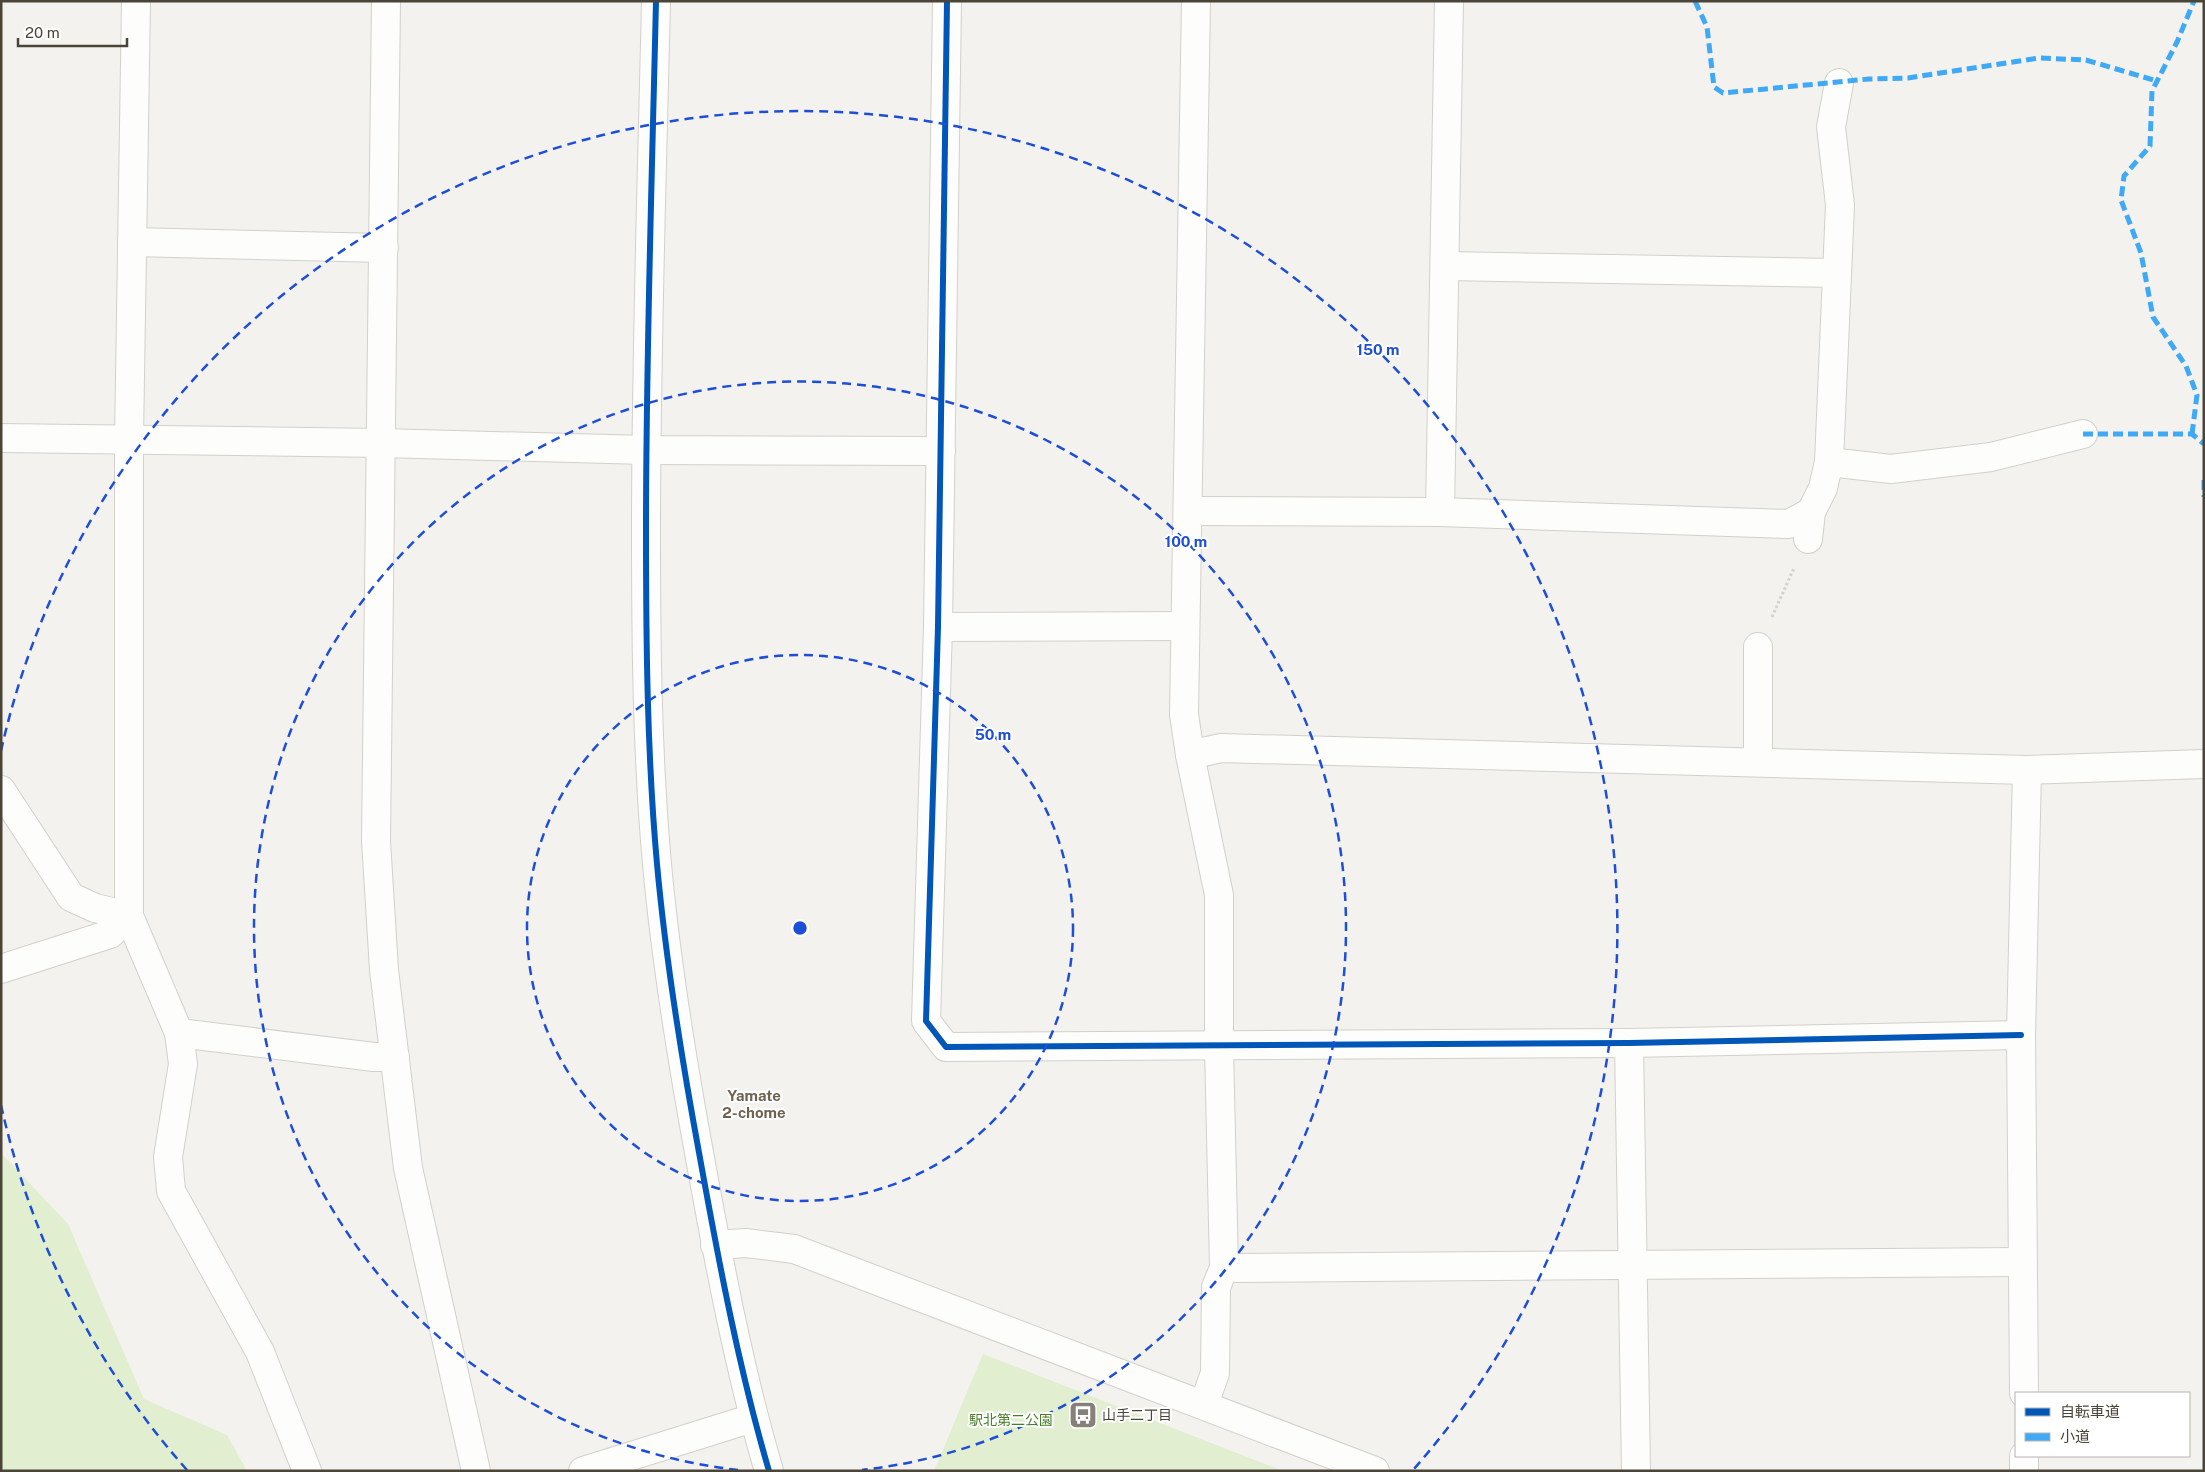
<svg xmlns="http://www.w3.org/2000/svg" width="2205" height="1472" viewBox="0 0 2205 1472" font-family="'Public Sans','Noto Sans JP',sans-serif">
<rect width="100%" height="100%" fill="#f4f2ee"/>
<g fill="#e1eecf">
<polygon points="1,1153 68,1224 144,1399 227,1435 247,1471 1,1471"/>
<polygon points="983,1354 1283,1471 934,1471"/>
</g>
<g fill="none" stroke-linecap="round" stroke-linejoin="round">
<defs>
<g id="minor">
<polyline points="386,1 376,841 384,970 408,1168 476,1471"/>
<path d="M 656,1 C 652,177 646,353 646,529 C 646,641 647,753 657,864 C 666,963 682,1061 700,1158 C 719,1263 739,1369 769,1471"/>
<polyline points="947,1 938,627 926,1021 946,1047 1629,1043 2021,1035"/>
<polyline points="1196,1 1184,714 1190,755 1219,895 1219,1047 1224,1268 1216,1287 1215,1373 1204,1404"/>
<polyline points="132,242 384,248"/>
<polyline points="1446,266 1835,273"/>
<polyline points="1,438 382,443 646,450 941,451"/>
<polyline points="1829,462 1891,469 1991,457 2083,434"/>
<polyline points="1188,511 1440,512 1789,524 1811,512"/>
<polyline points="1440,512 1449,1"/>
<polyline points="1808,539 1811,512 1823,488 1829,462 1840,205 1831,127 1839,83"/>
<polyline points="938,627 1185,626"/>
<polyline points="1758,647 1758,761"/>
<polyline points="1190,755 1221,748 2027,770 2204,764"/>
<polyline points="1,790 71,897 95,908 129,916 179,1033 183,1064 168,1157 171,1191 260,1352 307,1471"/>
<polyline points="1,969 110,934 129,916 129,439 136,1"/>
<polyline points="179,1033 374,1057 395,1057"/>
<polyline points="1629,1043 1636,1471"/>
<polyline points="715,1245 746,1243 794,1249 1375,1471"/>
<polyline points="1224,1268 2023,1262"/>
<polyline points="2024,1393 2021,1035 2027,770"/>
<polyline points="2024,1456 2024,1471"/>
<polyline points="583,1471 753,1418"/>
</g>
</defs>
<use href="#minor" stroke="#d2d0cb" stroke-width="30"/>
<polyline stroke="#d3d2cc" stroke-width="3" stroke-dasharray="2.5 2.5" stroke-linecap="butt" points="1772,617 1794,568"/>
<use href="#minor" stroke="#fdfdfc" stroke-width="28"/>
<g stroke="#3fa9f5" stroke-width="5" stroke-dasharray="10 5" stroke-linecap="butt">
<polyline points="1695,1 1707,27 1714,87 1723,93 1869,79 1908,78 2039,58 2086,60 2157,81"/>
<polyline points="2083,434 2192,434 2204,444"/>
<polyline points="2192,434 2197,395 2186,366 2153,317 2141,253 2121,200 2124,176 2150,146 2152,91 2177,42 2194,1"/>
<polyline points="2204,480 2204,497"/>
</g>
<defs>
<g id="cycleway">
<path d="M 656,1 C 652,177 646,353 646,529 C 646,641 647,753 657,864 C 666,963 682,1061 700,1158 C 719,1263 739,1369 769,1471"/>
<polyline points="947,1 938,627 926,1021 946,1047 1629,1043 2021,1035"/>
</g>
</defs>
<use href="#cycleway" stroke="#fff" stroke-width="9"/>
<use href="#cycleway" stroke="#0057b8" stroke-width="6"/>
</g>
<g fill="none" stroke="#1d4ed8" stroke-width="2.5" stroke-dasharray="9 6">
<circle cx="800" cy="928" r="273"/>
<path d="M738 1470A546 546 0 1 1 862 1470"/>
<path d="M187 1470A818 818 0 0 1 1 1105M1 751A818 818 0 1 1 1413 1470"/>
</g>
<defs>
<symbol id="bus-square" viewBox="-11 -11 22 22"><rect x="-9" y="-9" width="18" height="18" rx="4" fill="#868178" stroke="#fff"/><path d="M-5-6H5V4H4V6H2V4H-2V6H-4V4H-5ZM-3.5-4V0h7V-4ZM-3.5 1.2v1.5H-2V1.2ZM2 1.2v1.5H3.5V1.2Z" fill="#fff"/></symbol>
</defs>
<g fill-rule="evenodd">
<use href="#bus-square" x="1067" y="1399" width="32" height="32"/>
</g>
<g text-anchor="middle" stroke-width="4" stroke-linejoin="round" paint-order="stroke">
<g font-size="14" fill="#4b4439" stroke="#fff" text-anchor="start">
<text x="1102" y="1420">山手二丁目</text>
</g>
<g font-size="14" fill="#4a7f2a" stroke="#fff">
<text x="1011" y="1425">駅北第二公園</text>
</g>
<g font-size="15" font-weight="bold" fill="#6e6250" stroke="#fff">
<text x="754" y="1101">Yamate<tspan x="754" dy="17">2-chome</tspan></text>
</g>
</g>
<circle cx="800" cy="928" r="8" fill="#1d4ed8" stroke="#fff" stroke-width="2.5"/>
<g font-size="15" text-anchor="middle" font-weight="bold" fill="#1d4ed8" stroke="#fff" stroke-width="4" stroke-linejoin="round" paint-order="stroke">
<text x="1378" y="355">150 m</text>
<text x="1186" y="547">100 m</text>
<text x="993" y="740">50 m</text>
</g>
<rect width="2205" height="1472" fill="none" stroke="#4b4439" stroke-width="5"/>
<rect x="2015" y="1392" width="175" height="65" fill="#ffffff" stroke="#b7b4b0"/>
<rect x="2025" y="1408" width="25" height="8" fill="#0057b8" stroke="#b7b4b0"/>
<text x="2060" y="1417" font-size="15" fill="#4b4439">自転車道</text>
<rect x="2025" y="1433" width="25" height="8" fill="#3fa9f5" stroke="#b7b4b0"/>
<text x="2060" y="1442" font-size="15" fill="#4b4439">小道</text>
<path d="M18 38v8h109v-8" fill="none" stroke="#4b4439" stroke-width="2.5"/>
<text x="25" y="38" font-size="15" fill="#4b4439" stroke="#ffffff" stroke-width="4" paint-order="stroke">20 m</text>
</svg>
